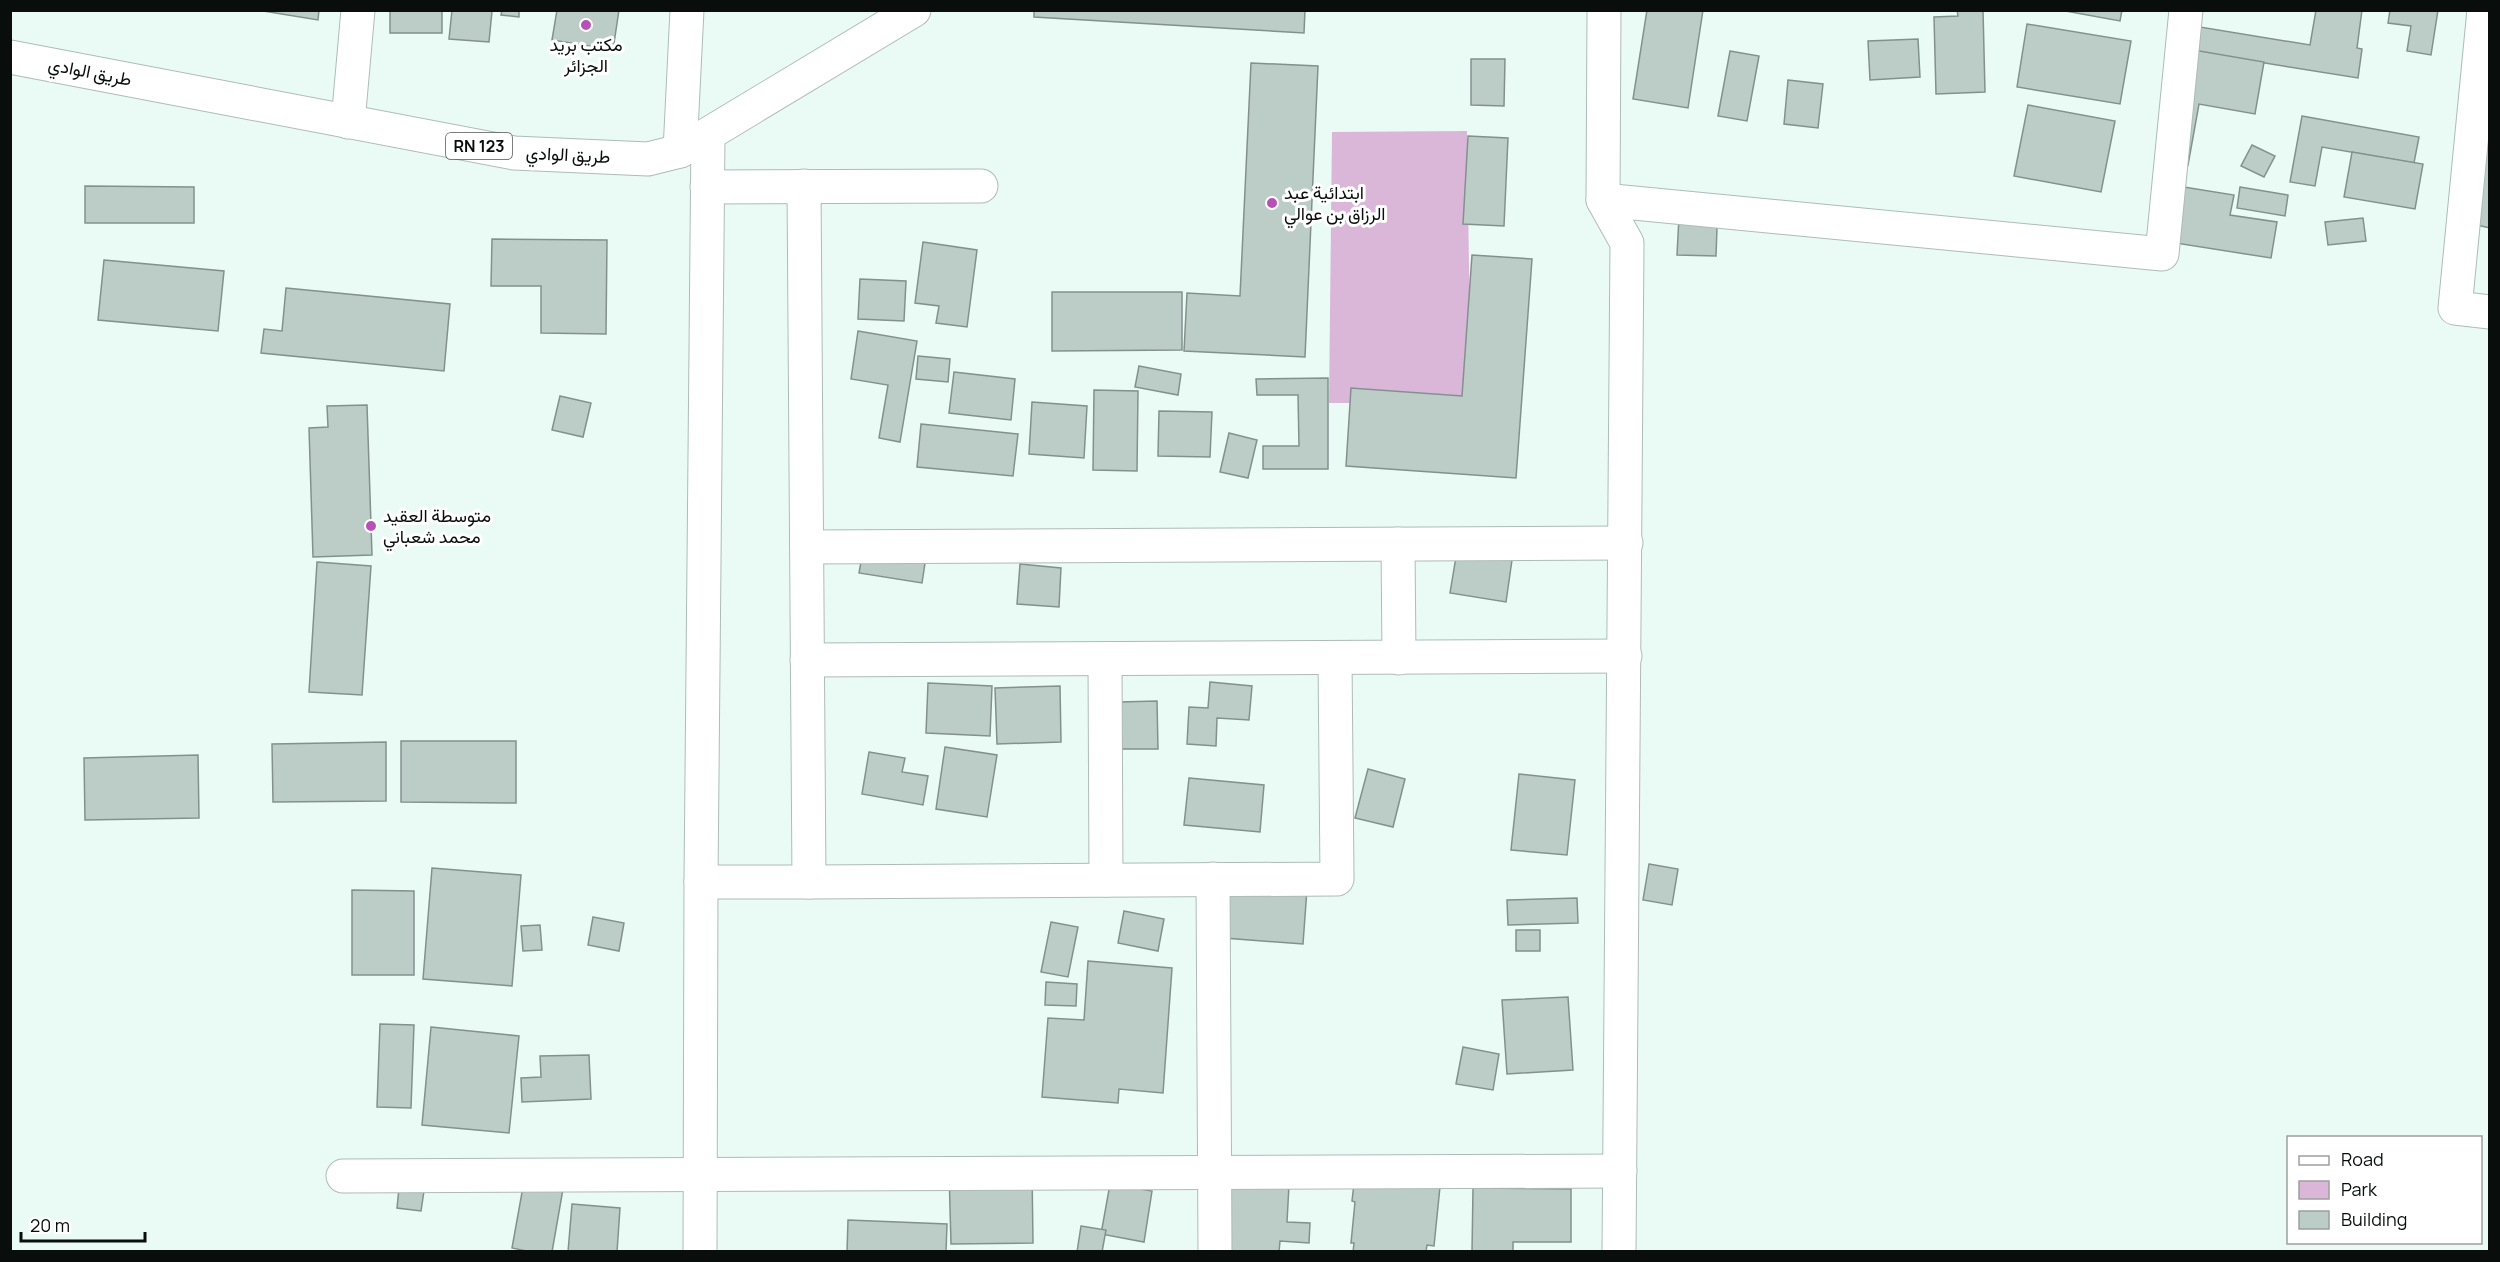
<svg xmlns="http://www.w3.org/2000/svg" width="2500" height="1262" viewBox="0 0 2500 1262" font-family="Manrope,Vazirmatn,sans-serif">
<rect width="100%" height="100%" fill="#eafaf5"/>
<polygon fill="#dab6d9" points="1467,131 1471,403 1329,403 1332,132"/>
<g fill="#bcccc7" stroke="#83918d" stroke-width="1.5">
<polygon points="257,10 319,10 318,20"/>
<rect x="390" y="10" width="52" height="23"/>
<polygon points="452,10 492,11 489,42 449,39"/>
<polygon points="502,10 519,10 519,17 501,15"/>
<polygon points="557,10 619,10 613,50 552,40"/>
<polygon points="1034,10 1305,10 1304,33 1034,17"/>
<polygon points="1647,10 1703,10 1688,108 1633,99"/>
<polygon points="1957,10 1983,10 1985,92 1936,94 1934,17 1958,16"/>
<polygon points="2060,10 2122,10 2120,21"/>
<polygon points="2316,10 2362,10 2357,48 2362,49 2358,78 2178,49 2182,24 2310,45"/>
<polygon points="2390,10 2438,10 2431,55 2407,51 2411,26 2388,23"/>
<polygon points="2027,24 2131,41 2120,104 2017,87"/>
<polygon points="1918,39 1920,77 1870,80 1868,41"/>
<polygon points="2176,47 2264,62 2255,114 2199,104 2188,165 2168,161"/>
<polygon points="1730,51 1759,56 1747,121 1718,116"/>
<polygon points="1471,59 1505,59 1504,106 1471,105"/>
<polygon points="1251,63 1318,66 1305,357 1184,351 1187,293 1240,296"/>
<polygon points="1788,80 1823,84 1818,128 1784,124"/>
<polygon points="2028,105 2115,121 2101,192 2014,176"/>
<polygon points="2302,116 2419,137 2414,163 2322,147 2315,186 2290,182"/>
<polygon points="1468,136 1508,138 1504,226 1463,224"/>
<polygon points="2473,137 2490,141 2490,228 2455,220"/>
<polygon points="2252,145 2275,156 2264,177 2241,166"/>
<polygon points="2352,152 2423,164 2415,209 2344,197"/>
<polygon points="2159,183 2234,195 2230,215 2277,222 2271,258 2150,239"/>
<polygon points="85,186 194,187 194,223 85,223"/>
<polygon points="2240,187 2288,195 2285,216 2237,208"/>
<polygon points="1680,198 1718,199 1716,256 1677,255"/>
<polygon points="2363,218 2366,241 2328,245 2325,222"/>
<polygon points="492,239 607,240 606,334 541,333 541,286 491,286"/>
<polygon points="923,242 977,250 967,327 936,323 939,306 915,303"/>
<polygon points="1472,255 1532,259 1516,478 1346,466 1351,388 1462,396"/>
<polygon points="104,260 224,271 218,331 98,320"/>
<polygon points="860,279 906,281 904,321 858,319"/>
<polygon points="286,288 450,304 444,371 261,353 264,329 282,331"/>
<polygon points="1052,292 1182,292 1182,350 1052,351"/>
<polygon points="858,331 917,341 900,442 879,438 888,385 851,379"/>
<polygon points="918,356 950,359 948,382 916,379"/>
<polygon points="1139,366 1181,374 1178,395 1135,387"/>
<polygon points="954,372 1015,379 1011,420 949,413"/>
<polygon points="1328,378 1328,469 1263,469 1263,446 1299,446 1298,395 1257,395 1256,379"/>
<polygon points="1094,390 1138,391 1137,471 1093,470"/>
<polygon points="560,396 591,403 583,437 552,430"/>
<polygon points="1032,402 1087,406 1084,458 1029,454"/>
<polygon points="367,405 372,555 313,557 309,428 328,427 327,406"/>
<polygon points="1159,411 1212,412 1210,457 1158,456"/>
<polygon points="921,424 1018,434 1013,476 917,467"/>
<polygon points="1229,433 1257,440 1248,478 1220,472"/>
<polygon points="865,540 927,550 922,583 859,573"/>
<polygon points="1458,545 1513,553 1506,602 1450,593"/>
<polygon points="317,562 371,566 362,695 309,692"/>
<polygon points="1020,564 1061,568 1059,607 1017,604"/>
<polygon points="1210,682 1252,686 1249,720 1217,718 1216,746 1187,744 1189,707 1208,708"/>
<polygon points="928,683 992,686 990,736 926,733"/>
<polygon points="1060,686 1061,742 997,744 995,688"/>
<polygon points="1157,701 1158,749 1121,749 1119,702"/>
<polygon points="401,741 516,741 516,803 401,802"/>
<polygon points="386,742 386,801 273,802 272,744"/>
<polygon points="945,747 997,755 987,817 936,809"/>
<polygon points="869,752 905,758 902,772 928,776 923,805 862,794"/>
<polygon points="198,755 199,818 85,820 84,758"/>
<polygon points="1368,769 1405,779 1393,827 1355,818"/>
<polygon points="1519,774 1575,780 1567,855 1511,850"/>
<polygon points="1189,778 1264,785 1260,832 1184,825"/>
<polygon points="1649,864 1678,869 1672,905 1643,900"/>
<polygon points="432,868 521,875 512,986 423,979"/>
<polygon points="1229,882 1307,889 1303,944 1224,938"/>
<polygon points="352,890 414,891 414,975 352,975"/>
<polygon points="1577,898 1578,923 1508,925 1507,900"/>
<polygon points="1124,911 1164,919 1158,951 1118,943"/>
<polygon points="593,917 624,923 619,951 588,945"/>
<polygon points="1051,922 1078,927 1068,977 1041,972"/>
<polygon points="540,925 542,950 523,951 521,926"/>
<rect x="1516" y="930" width="24" height="21"/>
<polygon points="1088,961 1172,968 1163,1093 1119,1089 1118,1103 1042,1097 1048,1018 1084,1020"/>
<polygon points="1046,982 1077,984 1076,1006 1045,1005"/>
<polygon points="1568,997 1573,1070 1507,1074 1502,1000"/>
<polygon points="380,1024 414,1025 411,1108 377,1107"/>
<polygon points="431,1027 519,1036 509,1133 422,1125"/>
<polygon points="1463,1047 1499,1054 1493,1090 1456,1084"/>
<polygon points="589,1055 591,1099 522,1102 521,1078 541,1077 540,1056"/>
<polygon points="1357,1158 1442,1167 1434,1246 1427,1245 1426,1252 1353,1252 1354,1243 1351,1243 1355,1202 1352,1201"/>
<polygon points="528,1159 567,1166 552,1252 531,1252 512,1248"/>
<polygon points="1032,1169 1033,1243 951,1244 949,1171"/>
<polygon points="1223,1181 1289,1185 1287,1222 1310,1223 1309,1243 1280,1241 1279,1252 1219,1252"/>
<polygon points="1110,1184 1152,1191 1144,1242 1101,1234"/>
<polygon points="399,1188 424,1191 421,1211 397,1208"/>
<polygon points="1473,1188 1571,1189 1571,1242 1513,1242 1513,1252 1472,1252"/>
<polygon points="572,1204 620,1208 617,1252 568,1252"/>
<polygon points="848,1220 947,1224 946,1252 847,1252"/>
<polygon points="1081,1226 1106,1230 1102,1252 1077,1252"/>
</g>
<g fill="none" stroke-linecap="round" stroke-linejoin="round">
<defs>
<g id="minor">
<polyline points="2484,10 2455,308 2490,312"/>
<polyline points="348,122 358,10"/>
<polyline points="680,151 687,10"/>
<polyline points="707,187 981,186"/>
<polyline points="1603,200 2162,254 2186,10"/>
<polyline points="1398,544 1399,658"/>
<polyline points="807,547 1626,543"/>
<polyline points="1105,659 1106,880"/>
<polyline points="807,660 1625,656"/>
<polyline points="1213,879 1215,1252"/>
<polyline points="701,882 809,882 804,186"/>
<polyline points="809,882 1337,879 1335,658"/>
<polyline points="343,1176 1620,1171"/>
</g>
<g id="tertiary">
<polyline points="1604,10 1603,200 1627,243 1619,1252"/>
<polyline points="700,1252 701,882 708,135"/>
</g>
<polyline id="primary" points="10,57 514,153 648,159 680,151 914,10"/>
</defs>
<use href="#minor" stroke="#adbcb8" stroke-width="35"/>
<use href="#tertiary" stroke="#adbcb8" stroke-width="35"/>
<use href="#primary" stroke="#adbcb8" stroke-width="35"/>
<use href="#minor" stroke="#fff" stroke-width="33"/>
<use href="#tertiary" stroke="#fff" stroke-width="33"/>
<use href="#primary" stroke="#fff" stroke-width="33"/>
</g>
<g fill="#b651b6" stroke="#fff" stroke-width="2">
<circle cx="586" cy="25" r="6"/>
<circle cx="1272" cy="203" r="6"/>
<circle cx="371" cy="526" r="6"/>
</g>
<g text-anchor="middle" stroke-width="6" stroke-linejoin="round" paint-order="stroke">
<rect fill="#fff" stroke="#535655" stroke-width="1.5" x="446" y="133" width="66" height="26" rx="4.5"/>
<g font-size="16" font-weight="bold" fill="#090e0c">
<text x="479" y="152">RN 123</text>
</g>
<g font-size="18" fill="#090e0c" stroke="#fff" text-anchor="start">
<text x="586" y="51" text-anchor="middle">مكتب بريد<tspan x="586" dy="21">الجزائر</tspan></text>
<text x="1284" y="199">ابتدائية عبد<tspan x="1284" dy="21">الرزاق بن عوالي</tspan></text>
<text x="383" y="522">متوسطة العقيد<tspan x="383" dy="21">محمد شعباني</tspan></text>
</g>
<g font-size="18" fill="#090e0c" stroke="#fff">
<text transform="translate(90 72) rotate(11)" y="6">طريق الوادي</text>
<text transform="translate(568 155) rotate(3)" y="6">طريق الوادي</text>
</g>
</g>
<rect width="2500" height="1262" fill="none" stroke="#090e0c" stroke-width="24"/>
<rect x="2287" y="1136" width="195" height="108" fill="#ffffff" stroke="#9d9f9e" stroke-width="1.5"/>
<rect x="2299" y="1156" width="30" height="9" fill="#ffffff" stroke="#9d9f9e" stroke-width="1.5"/>
<text x="2341" y="1166" font-size="18" fill="#090e0c">Road</text>
<rect x="2299" y="1181" width="30" height="18" fill="#dab6d9" stroke="#9d9f9e" stroke-width="1.5"/>
<text x="2341" y="1196" font-size="18" fill="#090e0c">Park</text>
<rect x="2299" y="1211" width="30" height="18" fill="#bcccc7" stroke="#9d9f9e" stroke-width="1.5"/>
<text x="2341" y="1226" font-size="18" fill="#090e0c">Building</text>
<path d="M21 1232v9h124v-9" fill="none" stroke="#090e0c" stroke-width="3"/>
<text x="30" y="1232" font-size="18" fill="#090e0c" stroke="#ffffff" stroke-width="4.5" paint-order="stroke">20 m</text>
</svg>
